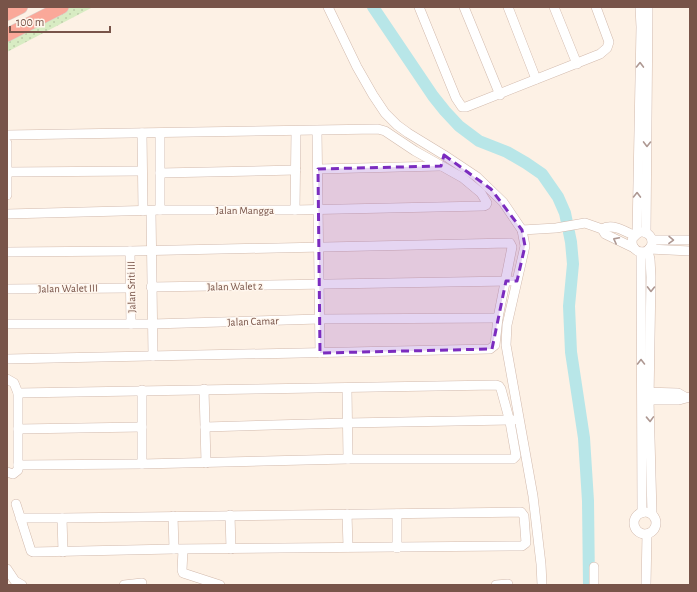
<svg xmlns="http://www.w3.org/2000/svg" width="697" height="592" viewBox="0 0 697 592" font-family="'Alegreya Sans',sans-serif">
<defs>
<pattern id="grass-dots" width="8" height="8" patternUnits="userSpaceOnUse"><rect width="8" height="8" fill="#d8ecc3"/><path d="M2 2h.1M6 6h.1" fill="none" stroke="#bdcca9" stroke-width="1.8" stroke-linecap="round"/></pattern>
</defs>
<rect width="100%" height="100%" fill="#fdf1e5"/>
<polygon fill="url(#grass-dots)" points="62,7 93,7 7,52 7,35"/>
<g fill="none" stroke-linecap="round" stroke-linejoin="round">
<polyline stroke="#b8e6e8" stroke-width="12" points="373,7 433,96 445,111 459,126 479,141 507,152 526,163 542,174 558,197 565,213 571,242 573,264 569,306 571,352 584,438 588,501 589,585"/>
<defs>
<g id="minor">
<polyline points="328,7 357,67 373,95 385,113 397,125 408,133 444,155 477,177 503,202 522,230 525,246 507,325 506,345 533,496 541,564 542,585"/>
<polyline points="419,7 456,98 462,107 466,107 600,54 607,48 609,42 596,7"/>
<polyline points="464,7 500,95"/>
<polyline points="508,7 536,79"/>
<polyline points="554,7 577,64"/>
<polyline points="317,131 320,353"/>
<polyline points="142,133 143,211"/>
<polyline points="7,135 378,129 385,131 415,151 463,178 481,193 487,203 486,205 484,206 295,210 160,210 7,214"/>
<polyline points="7,143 7,195"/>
<polyline points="318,169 441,166"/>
<polyline points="7,172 142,171"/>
<polyline points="160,173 296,170"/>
<polyline points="160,210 160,133"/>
<polyline points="295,210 296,131"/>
<polyline points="151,211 153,356"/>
<polyline points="602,229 605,234 634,248"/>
<path d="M 522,230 L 556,228 L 585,223 L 602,229 C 612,223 625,231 635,236"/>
<circle cx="642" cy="242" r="10"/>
<polyline points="646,233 648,7"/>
<polyline points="637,234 641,27 640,7"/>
<polyline points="652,240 690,240"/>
<polyline points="649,249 690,251"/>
<polyline points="130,251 131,324"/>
<polyline points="648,251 650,259 651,277 649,400 652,514"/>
<polyline points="7,252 130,251 510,243 512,247 498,318 495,345 490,349 7,359"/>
<polyline points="641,252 642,513"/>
<polyline points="151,287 512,281"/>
<polyline points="7,289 130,288"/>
<polyline points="7,324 152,324 319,319 498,318"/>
<polyline points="7,379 14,383 18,393 18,470 13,474 7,472"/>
<polyline points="204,389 206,463"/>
<polyline points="347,389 348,459"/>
<polyline points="644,392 678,393 685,397"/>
<polyline points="645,400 679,400 690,397"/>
<polyline points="205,427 347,423 514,420"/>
<polyline points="18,429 142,427"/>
<polyline points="142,464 142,390"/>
<path d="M 18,465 L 142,464 L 348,459 L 513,459 L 516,456 L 510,422 L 501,389 L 499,386 L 496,385 C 337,389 177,389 18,393"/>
<polyline points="16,504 31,551 33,552 174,549 522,546 526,543 524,516 521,512 62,518 20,518"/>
<circle cx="645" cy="523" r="11"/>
<polyline points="347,514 348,547"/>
<polyline points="230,515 231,549"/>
<polyline points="173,516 174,549"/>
<polyline points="62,518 63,552"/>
<polyline points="397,548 397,514"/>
<polyline points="183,550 182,570 183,573 220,585"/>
<polyline points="594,567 594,585"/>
<polyline points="7,569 15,581 22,585"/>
<polyline points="124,585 142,583"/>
<polyline points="496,585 508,584"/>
<polyline points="646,585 647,534"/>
</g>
<g id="highway">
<polyline points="7,14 21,7"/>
<polyline points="7,35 62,7"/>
</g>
</defs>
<use href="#minor" stroke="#d2baad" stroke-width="10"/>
<use href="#highway" stroke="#d9cfcc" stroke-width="14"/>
<use href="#minor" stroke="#fff" stroke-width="9"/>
<use href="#highway" stroke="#faa899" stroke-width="13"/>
</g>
<defs><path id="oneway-chevron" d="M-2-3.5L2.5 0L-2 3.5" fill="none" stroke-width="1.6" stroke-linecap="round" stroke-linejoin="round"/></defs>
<g stroke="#ae9892">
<use href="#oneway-chevron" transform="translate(640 65) rotate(-89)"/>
<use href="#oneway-chevron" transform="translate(647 144) rotate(91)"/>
<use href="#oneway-chevron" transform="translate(637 195) rotate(-89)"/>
<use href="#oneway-chevron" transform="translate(616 240) rotate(-153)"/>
<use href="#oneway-chevron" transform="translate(671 240) rotate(1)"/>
<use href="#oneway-chevron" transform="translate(651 289) rotate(91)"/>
<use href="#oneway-chevron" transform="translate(641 362) rotate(-90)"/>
<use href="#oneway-chevron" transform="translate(650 419) rotate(88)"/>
</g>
<path fill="#7b2cbf" fill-opacity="0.2" stroke="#7b2cbf" stroke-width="3" stroke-dasharray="8 5" stroke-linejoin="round" d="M 444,155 L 491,189 L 522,230 L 525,246 L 517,281 L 506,281 L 492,349 L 320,353 L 318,169 L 441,166 Z"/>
<g text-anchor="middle" stroke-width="3" stroke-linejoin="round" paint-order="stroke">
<g font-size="11" fill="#785449" stroke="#fff6ed">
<text x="245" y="214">Jalan Mangga</text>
<text transform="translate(235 286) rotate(-1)" y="4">Jalan Walet 2</text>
<text transform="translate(131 287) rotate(-91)" y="4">Jalan Sriti III</text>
<text transform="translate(68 288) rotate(-1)" y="4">Jalan Walet III</text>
<text transform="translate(253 321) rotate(-2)" y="4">Jalan Camar</text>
</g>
</g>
<rect width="697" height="592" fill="none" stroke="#785449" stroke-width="16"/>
<path d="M10 26v6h100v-6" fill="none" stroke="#785449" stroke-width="2"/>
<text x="16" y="26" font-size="12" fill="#785449" stroke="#fff6ed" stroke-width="3" paint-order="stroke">100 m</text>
</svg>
